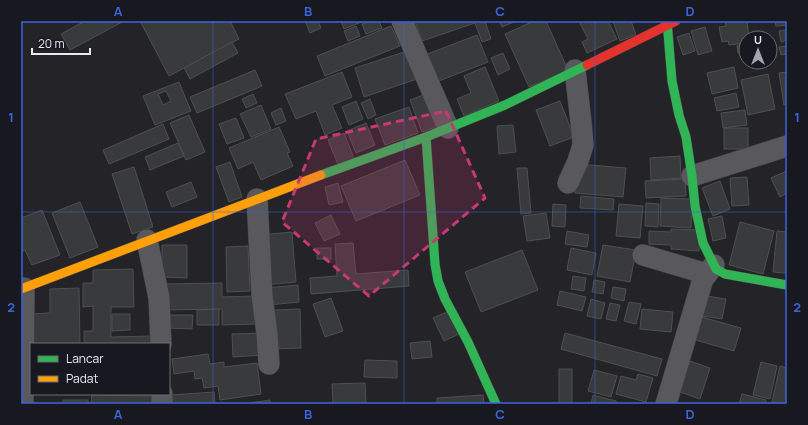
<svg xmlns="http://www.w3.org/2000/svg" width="808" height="425" viewBox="0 0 808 425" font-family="Manrope,sans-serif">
<rect width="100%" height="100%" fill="#232328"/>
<g fill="#393a3b" stroke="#4e5050" fill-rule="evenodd">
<polygon points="85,21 124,21 70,50 61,34"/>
<polygon points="140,21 230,21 239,39 169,76"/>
<polygon points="305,21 318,21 321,28 310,33"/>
<polygon points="341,21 364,21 344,29"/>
<polygon points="370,21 379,21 382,28 366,34 362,24"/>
<polygon points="415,21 485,21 491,39 482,42 475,23 422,41"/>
<polygon points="499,21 516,21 502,27"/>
<polygon points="534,21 546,21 568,70 529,87 505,34"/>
<polygon points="579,21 608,21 617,39 587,53 582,42 588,39"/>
<polygon points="613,21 631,21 636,35 620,41"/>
<polygon points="725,21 747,21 749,38 746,38 746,43 729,45 728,41 722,42 719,27 726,26"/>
<polygon points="775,21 787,21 787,25 776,26"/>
<polygon points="356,26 360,36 348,41 344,31"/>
<polygon points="391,26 400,46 325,76 317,56"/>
<polygon points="705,27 712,51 698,55 691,31"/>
<polygon points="787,30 787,40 781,42 779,31"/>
<polygon points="689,33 695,51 683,55 677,37"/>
<polygon points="477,35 488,62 436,82 425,55"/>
<polygon points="232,42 238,53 190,79 184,68"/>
<polygon points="746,45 746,51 738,53 737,46"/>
<polygon points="787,46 787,54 781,55 779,47"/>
<polygon points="410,50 420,78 364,97 355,68"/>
<polygon points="503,53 510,69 498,75 491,58"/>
<polygon points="485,67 499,101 464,116 457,99 471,93 464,76"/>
<polygon points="734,67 738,88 712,94 707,73"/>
<polygon points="255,70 262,86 197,113 190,97"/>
<polygon points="342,72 352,97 332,105 342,128 325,135 316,111 296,119 285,94"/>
<polygon points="787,72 787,104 784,105 779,73"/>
<polygon points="768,74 775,109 748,115 741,80"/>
<path d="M 179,82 L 191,111 L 155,125 L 143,96 ZM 166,91 L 171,101 L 163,105 L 158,94 Z"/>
<polygon points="736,93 739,107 717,111 714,98"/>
<polygon points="253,94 257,103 246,108 242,99"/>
<polygon points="426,94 438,126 422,132 410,100"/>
<polygon points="370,99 376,115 368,119 361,103"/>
<polygon points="356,101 363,119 349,125 342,107"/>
<polygon points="560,101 574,137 550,146 536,110"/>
<polygon points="261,105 271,129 251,137 240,114"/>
<polygon points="409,107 418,133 385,145 375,119"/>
<polygon points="281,108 286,121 276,125 271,113"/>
<polygon points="745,110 747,125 723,128 721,113"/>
<polygon points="189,115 205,152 186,160 170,123"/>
<polygon points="236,118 244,138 227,144 219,124"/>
<polygon points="366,123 375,145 356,153 347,131"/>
<polygon points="163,124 169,139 109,164 103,150"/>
<polygon points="513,125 516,152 499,154 497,126"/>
<polygon points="279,127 290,152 287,153 293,166 261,180 253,162 238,169 229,148"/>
<rect x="724" y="128" width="24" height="21"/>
<polygon points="344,133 355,161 339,167 328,140"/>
<polygon points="178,143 184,156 150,170 145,157"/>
<polygon points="680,156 681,178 651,180 650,158"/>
<polygon points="405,160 420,195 356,221 341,186"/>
<polygon points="230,162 242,197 229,202 216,167"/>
<polygon points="578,164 626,168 623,197 575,193"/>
<polygon points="134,167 153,227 132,234 112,174"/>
<polygon points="517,168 527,168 531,213 521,214"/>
<polygon points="787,171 787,193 780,197 771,178"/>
<polygon points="747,177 749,205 732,206 730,178"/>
<polygon points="685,179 686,196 646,198 645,181"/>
<polygon points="720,181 730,209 713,216 702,188"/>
<polygon points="191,182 197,197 172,207 166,192"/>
<polygon points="338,183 343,202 329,205 325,187"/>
<polygon points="581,196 614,199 613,210 580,208"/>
<polygon points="661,198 692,199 691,228 660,226"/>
<polygon points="80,202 98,247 70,258 52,213"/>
<polygon points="646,203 659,204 658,227 645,226"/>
<polygon points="553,204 566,205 565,227 552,226"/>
<polygon points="619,204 643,206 640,238 616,236"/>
<polygon points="42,210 60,255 32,265 25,250 21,252 21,218"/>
<polygon points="546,213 550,238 527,241 523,216"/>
<polygon points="331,215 340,234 324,241 315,223"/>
<polygon points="722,216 726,238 713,241 708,219"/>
<polygon points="740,222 774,231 763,274 729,265"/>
<polygon points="671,229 700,230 699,251 671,249 671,245 649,244 649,231 671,232"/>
<polygon points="567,231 589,235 587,247 565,244"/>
<polygon points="777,231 787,232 787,260 786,273 773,272"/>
<polygon points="292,232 296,282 264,285 260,235"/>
<polygon points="353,243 356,274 408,270 409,286 311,294 310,278 337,276 335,244"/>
<polygon points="162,245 187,245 187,278 162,277"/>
<polygon points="603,245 636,250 630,282 597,276"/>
<polygon points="248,246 250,291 227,292 226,247"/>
<rect x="317" y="248" width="14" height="11"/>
<polygon points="571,248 596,253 592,275 567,270"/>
<polygon points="522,250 538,290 481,312 465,272"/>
<polygon points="133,269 134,307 111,307 111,337 152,336 152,344 84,344 84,331 93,331 93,306 83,307 83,283 93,283 93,270"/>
<polygon points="573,276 586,278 584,291 571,289"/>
<polygon points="594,280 605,282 603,294 592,292"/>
<polygon points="222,283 222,297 257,296 257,324 222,325 222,309 164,310 164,284"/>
<polygon points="298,285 299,302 268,305 266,288"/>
<polygon points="613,287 626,289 624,301 611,298"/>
<polygon points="79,288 80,344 31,344 29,314 50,313 50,289"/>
<polygon points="560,291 586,297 582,311 557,305"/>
<polygon points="700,295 726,299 722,319 696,315"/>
<polygon points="331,298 343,331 325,337 313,304"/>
<polygon points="591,299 605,303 601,319 587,316"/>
<polygon points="629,302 641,304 636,324 624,321"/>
<polygon points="610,303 620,305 616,321 606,319"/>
<polygon points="219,309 219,325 197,325 197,310"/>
<polygon points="300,309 301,348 275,349 274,310"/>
<polygon points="642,309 673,312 671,332 640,329"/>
<polygon points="449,311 459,334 444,341 433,318"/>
<polygon points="112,314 130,314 130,330 112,331"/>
<polygon points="168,315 193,315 192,329 168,328"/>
<polygon points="698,316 741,328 734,351 692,339"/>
<polygon points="264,333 265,355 233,357 232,334"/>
<polygon points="565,333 662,359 657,376 561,349"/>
<polygon points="430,341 432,357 412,359 410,343"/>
<polygon points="208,354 210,364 224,362 224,367 257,363 261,394 220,400 218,386 204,388 202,378 195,379 194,371 174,374 172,359"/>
<polygon points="365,360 397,361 397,378 364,377"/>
<polygon points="690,361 710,368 700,399 680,392"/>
<polygon points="761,362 777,366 770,399 753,395"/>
<polygon points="780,366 787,368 787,404 772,402"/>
<rect x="559" y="369" width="13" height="35"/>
<polygon points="594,370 617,376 611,397 588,391"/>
<polygon points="638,374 653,378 646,402 616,394 621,376 636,380"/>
<polygon points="365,383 366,404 333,404 332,384"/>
<polygon points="214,392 215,404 171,404 170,395"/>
<polygon points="742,394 766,400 765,404 739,404"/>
<polygon points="92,395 153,396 152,404 91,404"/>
<polygon points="483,395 484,404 437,404 437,398"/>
<polygon points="593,395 616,401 616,404 591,404"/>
<rect x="63" y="400" width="25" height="4"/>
<polygon points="270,400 270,404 249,404 249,403"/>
</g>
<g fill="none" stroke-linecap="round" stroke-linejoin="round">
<defs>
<g id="street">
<polyline points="402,21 448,128"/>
<polyline points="692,176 787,146"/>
<polyline points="568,183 578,161 583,145 581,122 575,70"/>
<polyline points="257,199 262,295 267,334 269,364"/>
<polyline points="147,240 159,298 161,344"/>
<polyline points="643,255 707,274"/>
<polyline points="23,404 24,288"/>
<polyline points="162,404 162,394"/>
<polyline points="666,404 703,279 714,265"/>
</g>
<g id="fast">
<polyline points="667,21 672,81 679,115 686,137 692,176 695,206 703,243 716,269 725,274 787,285"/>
<polyline points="426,137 435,264 438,281 445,299 468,342 496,404"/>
<polyline points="321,175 426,137 505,105 587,65"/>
</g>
<polyline id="slow" points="21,289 321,175"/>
<polyline id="jam" points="587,65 676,21"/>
</defs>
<use href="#street" stroke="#3d3d41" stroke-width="22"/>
<use href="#fast" stroke="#3d3d41" stroke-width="10"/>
<use href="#slow" stroke="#3d3d41" stroke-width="10"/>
<use href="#jam" stroke="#3d3d41" stroke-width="10"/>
<use href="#street" stroke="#59595d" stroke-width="21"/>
<use href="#fast" stroke="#30b455" stroke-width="9"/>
<use href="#slow" stroke="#ff9f0a" stroke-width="9"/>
<use href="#jam" stroke="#e5322d" stroke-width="9"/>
</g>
<path fill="#c83871" fill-opacity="0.2" stroke="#c83871" stroke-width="3" stroke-dasharray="8 5" stroke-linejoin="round" d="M 446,111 L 485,198 L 369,296 L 282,222 L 316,139 Z"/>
<path fill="none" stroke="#3c65dc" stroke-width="1" stroke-opacity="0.55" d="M 213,21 L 213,404M 404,21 L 404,404M 595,21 L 595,404M 21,212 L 787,212"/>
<rect width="808" height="425" fill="none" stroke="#181820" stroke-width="44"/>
<rect x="30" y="343" width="140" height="52" fill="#181820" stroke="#6c6c73"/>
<rect x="38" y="356" width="20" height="6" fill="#30b455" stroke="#6c6c73"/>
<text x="66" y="363" font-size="12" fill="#e9eaf0">Lancar</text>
<rect x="38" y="376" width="20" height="6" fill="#ff9f0a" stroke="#6c6c73"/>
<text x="66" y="383" font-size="12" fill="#e9eaf0">Padat</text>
<g transform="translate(758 50)"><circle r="19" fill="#181820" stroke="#6c6c73"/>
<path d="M0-3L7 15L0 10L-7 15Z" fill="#a4a4aa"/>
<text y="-6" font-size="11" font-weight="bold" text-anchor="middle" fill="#e9eaf0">U</text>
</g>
<path d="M32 48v6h58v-6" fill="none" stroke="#e9eaf0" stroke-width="2"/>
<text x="38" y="48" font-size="12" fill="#e9eaf0" stroke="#181820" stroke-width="3" paint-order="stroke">20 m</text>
<rect x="22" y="22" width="764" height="381" fill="none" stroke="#3c65dc" stroke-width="1.5"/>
<g font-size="13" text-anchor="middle" font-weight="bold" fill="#3c65dc">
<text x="118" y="16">A</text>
<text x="308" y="16">B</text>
<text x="500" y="16">C</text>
<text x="690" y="16">D</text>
<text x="11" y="122">1</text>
<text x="797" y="122">1</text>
<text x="11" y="312">2</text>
<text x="797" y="312">2</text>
<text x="118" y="419">A</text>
<text x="308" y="419">B</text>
<text x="500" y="419">C</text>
<text x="690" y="419">D</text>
</g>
</svg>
